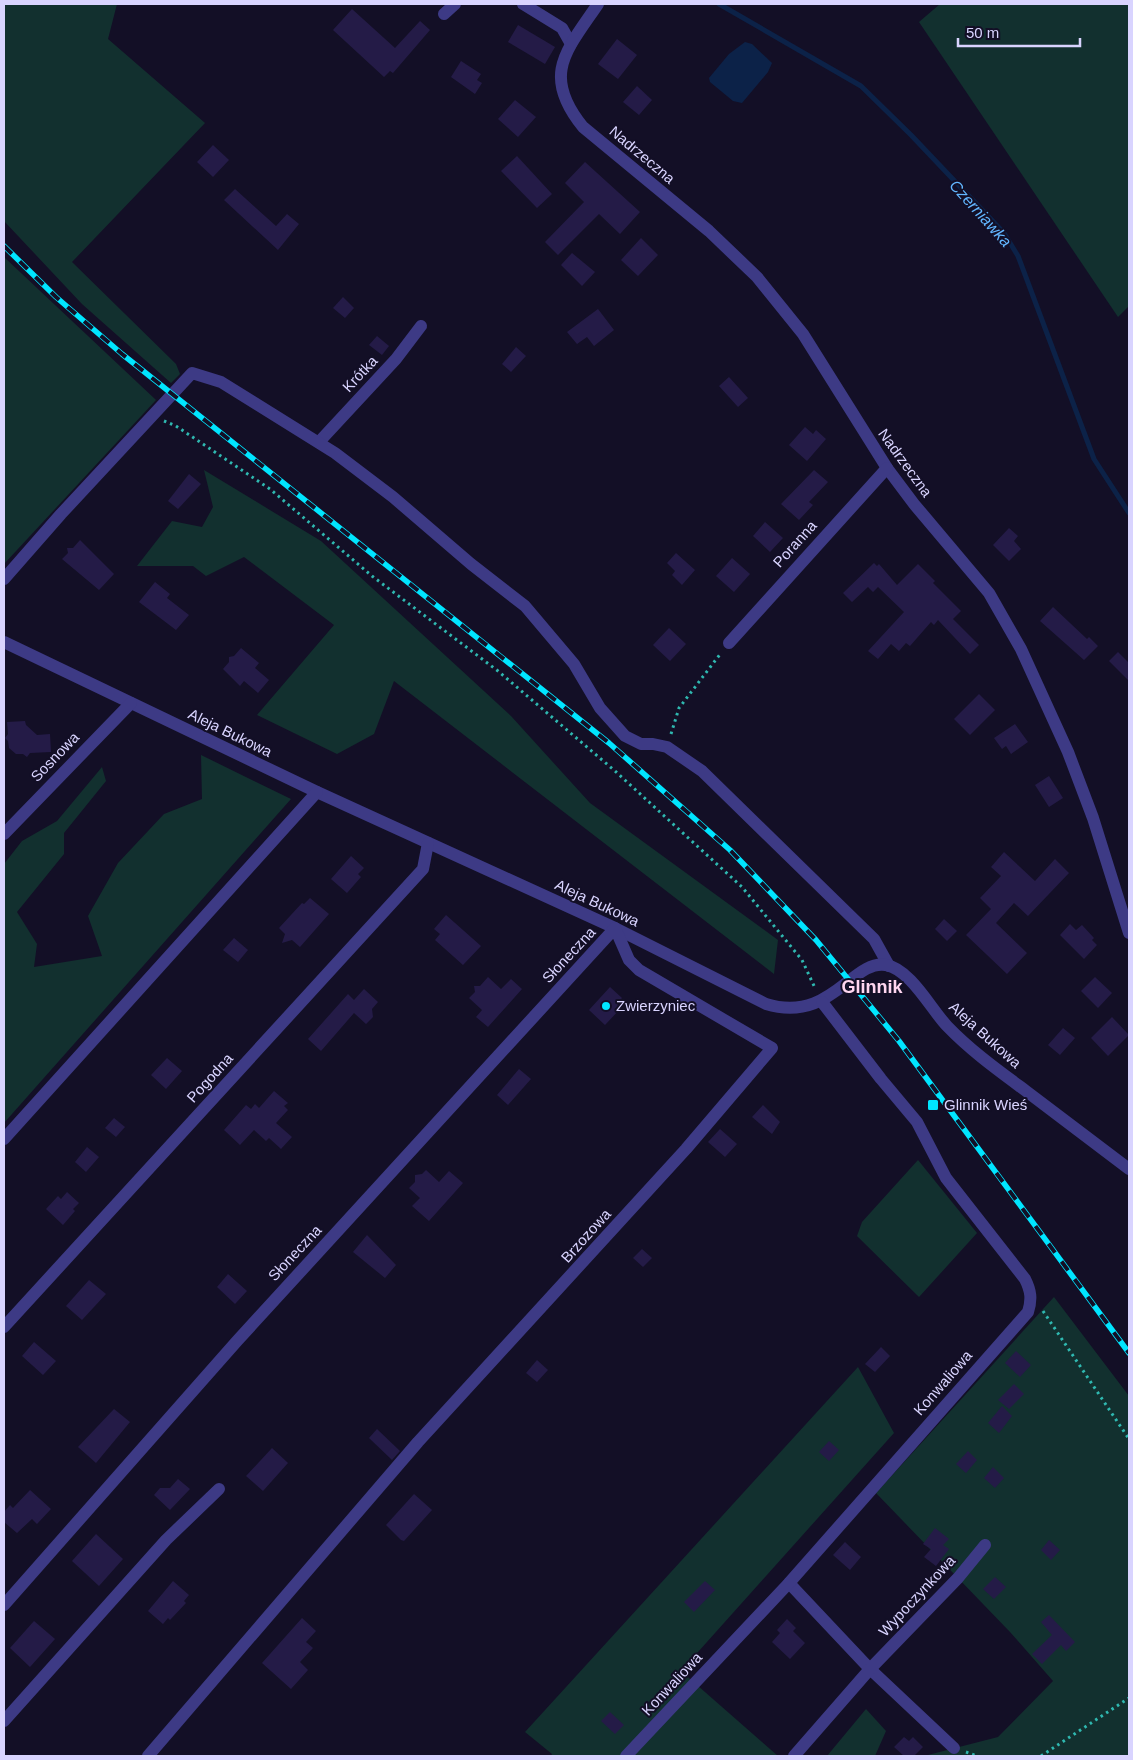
<svg xmlns="http://www.w3.org/2000/svg" width="1133" height="1760" viewBox="0 0 1133 1760" font-family="Arial,sans-serif">
<rect width="100%" height="100%" fill="#130f26"/>
<g fill="#12302f">
<polygon points="4,4 117,4 108,39 205,123 72,262 176,364 180,374 171,383 82,304 4,221"/>
<polygon points="940,4 1129,4 1129,306 1118,317 919,22"/>
<polygon points="4,257 156,400 4,564"/>
<polygon points="204,470 321,541 511,716 590,803 778,940 774,974 394,681 374,734 337,754 257,715 334,625 244,557 206,576 193,566 137,566 172,521 202,527 213,507"/>
<polygon points="201,755 291,799 4,1123 4,864 22,841 57,821 102,767 106,781 64,833 64,854 17,912 37,944 34,967 102,956 88,916 118,863 164,814 202,799"/>
<polygon points="918,1160 977,1233 919,1297 857,1236 862,1222"/>
<polygon points="1054,1297 1129,1396 1129,1756 924,1756 998,1737 1053,1681 1010,1632 876,1493"/>
<polygon points="858,1367 894,1433 681,1671 778,1756 551,1756 552,1754 525,1732"/>
<polygon points="866,1709 886,1731 875,1756 827,1756"/>
</g>
<polygon fill="#0c2248" points="745,42 752,44 772,63 768,72 742,103 733,101 710,82 709,78 729,54"/>
<g fill="none" stroke-linecap="round" stroke-linejoin="round">
<polyline stroke="#0c2248" stroke-width="5" points="719,4 861,86 911,135 1004,233 1018,256 1094,459 1129,513"/>
</g>
<g fill="#241b47">
<polygon points="352,9 395,48 420,21 430,30 393,73 390,71 384,77 333,30"/>
<polygon points="518,25 555,47 545,64 508,42"/>
<polygon points="617,39 637,55 618,79 598,64"/>
<polygon points="461,61 481,74 477,80 482,83 475,94 451,77"/>
<polygon points="637,86 652,100 639,115 623,102"/>
<polygon points="515,100 536,117 518,137 498,119"/>
<polygon points="213,145 229,160 213,177 197,162"/>
<polygon points="517,156 552,194 537,208 501,171"/>
<polygon points="585,162 640,212 620,234 599,214 558,255 545,242 584,202 565,183"/>
<polygon points="235,189 276,226 287,214 299,224 278,250 224,200"/>
<polygon points="641,238 658,255 638,276 621,260"/>
<polygon points="572,253 595,272 582,286 561,265"/>
<polygon points="343,297 354,308 345,318 333,308"/>
<polygon points="598,309 614,330 594,346 587,337 577,344 567,332"/>
<polygon points="377,336 389,346 382,355 369,345"/>
<polygon points="516,347 526,356 511,372 502,364"/>
<polygon points="729,377 748,398 738,407 719,386"/>
<polygon points="805,427 813,434 816,430 826,439 807,461 789,445"/>
<polygon points="814,470 828,482 809,502 813,505 799,520 781,504"/>
<polygon points="189,474 201,484 178,509 168,501"/>
<polygon points="765,522 783,538 770,552 753,536"/>
<polygon points="1009,528 1018,536 1014,541 1021,549 1009,561 993,545"/>
<polygon points="80,540 114,574 99,590 62,559 68,553 67,548 73,548"/>
<polygon points="676,553 695,570 682,585 672,575 675,571 667,563"/>
<polygon points="732,558 750,574 734,592 716,576"/>
<polygon points="874,563 877,566 879,564 897,585 918,564 935,581 933,583 961,611 953,619 979,645 970,654 938,620 934,625 931,622 910,646 906,643 899,651 891,644 878,659 868,651 904,612 878,587 873,592 868,587 852,602 843,593"/>
<polygon points="155,582 170,594 167,598 189,615 176,630 139,602"/>
<polygon points="1053,607 1087,639 1089,637 1098,646 1084,660 1040,621"/>
<polygon points="669,628 686,644 670,661 653,645"/>
<polygon points="241,648 259,663 255,668 269,680 258,693 244,681 240,686 223,669 229,662 229,657 234,656"/>
<polygon points="1118,652 1129,663 1129,681 1109,661"/>
<polygon points="979,694 995,710 970,735 954,719"/>
<polygon points="25,721 26,725 37,735 50,734 51,752 30,753 27,757 23,754 16,754 9,748 8,741 5,738 8,734 7,722"/>
<polygon points="1015,724 1028,742 1011,754 1006,746 1002,749 994,738"/>
<polygon points="1049,776 1063,798 1049,807 1035,785"/>
<polygon points="1004,852 1035,881 1055,859 1069,873 1028,916 1014,903 996,923 1027,953 1007,974 966,935 991,909 980,898 1001,876 991,867"/>
<polygon points="351,856 364,868 358,874 361,877 347,893 331,879"/>
<polygon points="310,898 329,914 300,947 292,940 282,943 285,934 279,928 302,903 304,904"/>
<polygon points="446,915 481,946 463,965 435,940 440,934 434,929"/>
<polygon points="944,919 957,931 947,941 935,929"/>
<polygon points="1070,924 1076,930 1082,925 1094,938 1092,940 1097,945 1084,959 1060,935"/>
<polygon points="234,938 248,950 238,962 223,950"/>
<polygon points="488,977 501,989 511,979 522,989 488,1027 476,1017 482,1010 469,998 475,992 474,986 480,986"/>
<polygon points="1095,977 1112,993 1098,1008 1081,991"/>
<polygon points="610,987 622,998 617,1004 621,1008 605,1025 589,1010"/>
<polygon points="364,989 378,1002 372,1009 373,1017 366,1024 354,1013 321,1051 308,1039 348,994 354,1000"/>
<polygon points="1112,1017 1129,1035 1108,1056 1091,1038"/>
<polygon points="1063,1028 1075,1038 1060,1055 1048,1045"/>
<polygon points="167,1058 182,1071 166,1089 151,1075"/>
<polygon points="519,1069 531,1079 508,1105 497,1095"/>
<polygon points="274,1091 288,1103 284,1106 288,1110 276,1123 292,1137 281,1149 269,1138 266,1141 254,1130 240,1145 224,1130 246,1105 251,1109 255,1104 259,1108"/>
<polygon points="763,1105 780,1122 772,1134 752,1117"/>
<polygon points="114,1118 125,1127 116,1137 105,1128"/>
<polygon points="720,1129 737,1144 725,1157 708,1142"/>
<polygon points="87,1147 99,1157 86,1172 75,1162"/>
<polygon points="426,1170 439,1182 449,1171 463,1183 429,1221 412,1206 420,1198 409,1188 415,1182 415,1175 422,1174"/>
<polygon points="67,1192 79,1203 73,1209 75,1211 63,1225 46,1209 58,1196 61,1199"/>
<polygon points="367,1235 396,1265 385,1278 353,1252"/>
<polygon points="642,1249 652,1258 643,1267 633,1258"/>
<polygon points="228,1274 247,1291 235,1304 217,1287"/>
<polygon points="89,1280 106,1294 82,1320 66,1306"/>
<polygon points="34,1342 56,1361 43,1375 22,1356"/>
<polygon points="881,1347 890,1356 875,1372 865,1364"/>
<polygon points="1016,1351 1031,1365 1020,1377 1005,1363"/>
<polygon points="537,1360 548,1370 537,1382 526,1373"/>
<polygon points="1014,1384 1024,1394 1009,1409 998,1400"/>
<polygon points="1002,1406 1012,1416 999,1433 988,1423"/>
<polygon points="114,1409 130,1422 96,1463 78,1447"/>
<polygon points="377,1429 400,1451 392,1460 369,1438"/>
<polygon points="829,1441 839,1450 829,1461 819,1452"/>
<polygon points="272,1448 288,1463 263,1491 246,1476"/>
<polygon points="968,1451 977,1460 966,1473 956,1464"/>
<polygon points="993,1467 1004,1478 995,1488 984,1478"/>
<polygon points="178,1479 190,1489 170,1510 154,1495 160,1488 170,1488"/>
<polygon points="30,1490 51,1509 37,1524 32,1519 17,1533 4,1522 4,1512 10,1505 13,1508"/>
<polygon points="414,1494 432,1510 404,1541 401,1540 386,1525"/>
<polygon points="935,1528 949,1539 943,1545 949,1549 936,1566 924,1557 931,1549 923,1544"/>
<polygon points="96,1534 123,1559 99,1586 72,1561"/>
<polygon points="1049,1540 1060,1550 1051,1560 1041,1550"/>
<polygon points="845,1542 861,1557 850,1570 833,1555"/>
<polygon points="995,1577 1006,1587 994,1599 983,1589"/>
<polygon points="173,1581 189,1595 184,1601 186,1603 170,1620 168,1618 163,1624 148,1611"/>
<polygon points="705,1581 715,1590 694,1612 684,1602"/>
<polygon points="1049,1615 1075,1642 1066,1651 1061,1645 1042,1664 1032,1654 1052,1635 1041,1622"/>
<polygon points="302,1618 316,1631 306,1642 313,1648 300,1662 308,1670 291,1689 262,1663"/>
<polygon points="787,1619 796,1628 793,1631 805,1643 790,1659 772,1642 780,1633 777,1630"/>
<polygon points="34,1621 55,1639 30,1667 10,1648"/>
<polygon points="610,1712 624,1725 615,1734 601,1721"/>
<polygon points="904,1737 909,1741 913,1737 923,1747 914,1756 904,1756 894,1747"/>
</g>
<g fill="none" stroke-linecap="round" stroke-linejoin="round">
<g stroke="#2fb8b0" stroke-width="3" stroke-dasharray="2.5 4" stroke-linecap="butt">
<polyline points="164,421 176,426 270,489 372,576 498,671 615,771 742,887 802,960 815,988"/>
<polyline points="671,734 679,708 721,653"/>
<polyline points="1043,1311 1129,1439"/>
<polyline points="966,1752 977,1756"/>
<polyline points="1041,1756 1129,1698"/>
</g>
<g stroke="#3d3a85" stroke-width="12">
<polyline points="523,4 562,28 571,44"/>
<path d="M 598,4 C 566,51 541,75 583,127 L 709,231 L 757,277 L 803,334 L 887,468 L 914,504 L 989,593 L 1021,649 L 1068,752 L 1093,818 L 1129,933"/>
<polyline points="444,14 455,4"/>
<polyline points="319,442 396,359 421,326"/>
<polyline points="4,579 61,514 192,373 221,382 335,453 393,497 471,564 525,606 574,664 600,708 625,736 641,744 653,744 667,747 702,771 874,939 889,966"/>
<path d="M 4,642 L 317,792 L 615,928 L 766,1004 C 831,1024 852,959 886,965 C 910,969 931,1009 947,1026 C 971,1051 999,1071 1026,1091 C 1060,1117 1095,1143 1129,1169"/>
<polyline points="729,643 887,468"/>
<polyline points="4,834 131,703"/>
<polyline points="4,1139 317,792"/>
<polyline points="4,1327 423,869 428,843"/>
<polyline points="789,1583 870,1669 954,1748"/>
<polyline points="4,1605 237,1341 615,928 629,960 639,970 772,1048 686,1149 418,1442 148,1756"/>
<polyline points="4,1721 166,1540 219,1489"/>
<path d="M 626,1756 L 789,1583 L 1028,1312 C 1032,1299 1031,1291 1025,1279 L 946,1178 L 917,1122 L 881,1079 L 822,1002"/>
<polyline points="794,1756 870,1669 958,1578 985,1545"/>
</g>
<defs>
<polyline id="rail" points="4,246 56,297 122,354 609,743 730,850 816,940 899,1041 1129,1353"/>
</defs>
<use href="#rail" stroke="#00e5ff" stroke-width="5.5"/>
<use href="#rail" stroke="#130f26" stroke-width="4" stroke-dasharray="11" stroke-linecap="butt"/>
</g>
<g fill="#00e5ff" stroke="#130f26" stroke-width="2">
<circle cx="606" cy="1006" r="5"/>
<rect x="927" y="1099" width="12" height="12" rx="2.5"/>
</g>
<g text-anchor="middle" stroke-width="4" stroke-linejoin="round" paint-order="stroke">
<g font-size="15" fill="#d9d4ff" stroke="#130f26">
<text transform="translate(642 155) rotate(40)" y="5">Nadrzeczna</text>
<text transform="translate(360 374) rotate(-47)" y="5">Krótka</text>
<text transform="translate(905 463) rotate(54)" y="5">Nadrzeczna</text>
<text transform="translate(795 544) rotate(-48)" y="5">Poranna</text>
<text transform="translate(230 733) rotate(26)" y="5">Aleja Bukowa</text>
<text transform="translate(55 757) rotate(-46)" y="5">Sosnowa</text>
<text transform="translate(597 903) rotate(25)" y="5">Aleja Bukowa</text>
<text transform="translate(569 955) rotate(-47)" y="5">Słoneczna</text>
<text transform="translate(985 1035) rotate(42)" y="5">Aleja Bukowa</text>
<text transform="translate(210 1078) rotate(-48)" y="5">Pogodna</text>
<text transform="translate(586 1236) rotate(-48)" y="5">Brzozowa</text>
<text transform="translate(295 1253) rotate(-47)" y="5">Słoneczna</text>
<text transform="translate(943 1383) rotate(-49)" y="5">Konwaliowa</text>
<text transform="translate(917 1596) rotate(-47)" y="5">Wypoczynkowa</text>
<text transform="translate(672 1684) rotate(-47)" y="5">Konwaliowa</text>
</g>
<g font-size="15" fill="#d9d4ff" stroke="#130f26" text-anchor="start">
<text x="616" y="1011">Zwierzyniec</text>
<text x="944" y="1110">Glinnik Wieś</text>
</g>
<g font-size="16" font-style="italic" fill="#62b6ff" stroke="#130f26">
<text transform="translate(981 213) rotate(48)" y="6">Czerniawka</text>
</g>
<g font-size="18" font-weight="bold" fill="#ffd6f0" stroke="#130f26">
<text x="872" y="993">Glinnik</text>
</g>
</g>
<rect width="1133" height="1760" fill="none" stroke="#d9d4ff" stroke-width="10"/>
<path d="M958 38v8h122v-8" fill="none" stroke="#d9d4ff" stroke-width="2.5"/>
<text x="966" y="38" font-size="15" fill="#d9d4ff" stroke="#130f26" stroke-width="4" paint-order="stroke">50 m</text>
</svg>
